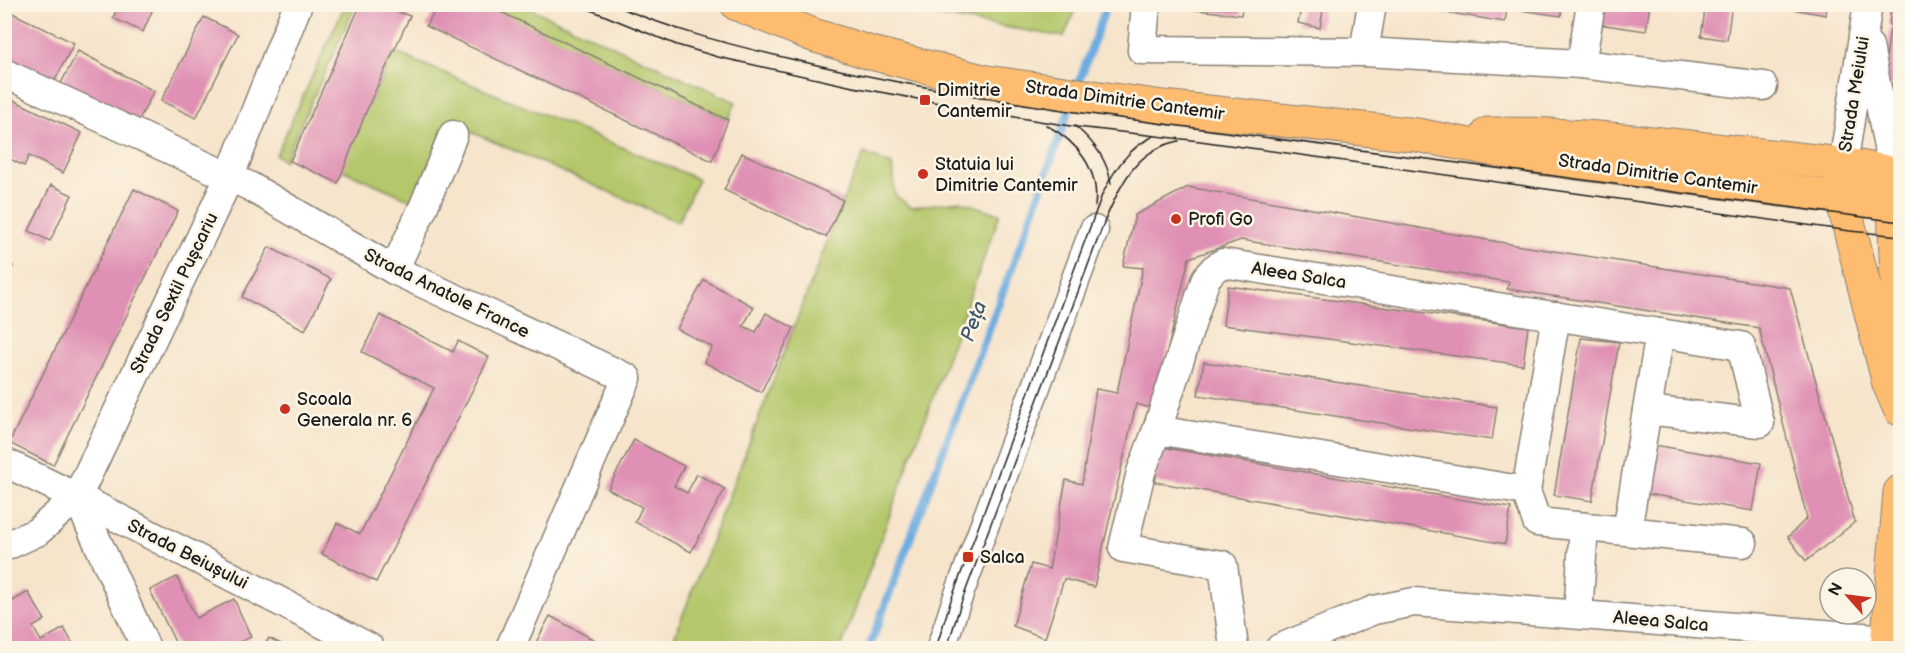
<svg xmlns="http://www.w3.org/2000/svg" width="1905" height="653" viewBox="0 0 1905 653" font-family="'Balsamiq Sans',sans-serif">
<rect width="100%" height="100%" fill="#fcf5e5"/>
<filter id="ink" filterUnits="userSpaceOnUse"><feTurbulence type="fractalNoise" baseFrequency=".0167" numOctaves="2"/><feDisplacementMap in="SourceGraphic" scale="12" xChannelSelector="R" yChannelSelector="G"/><feConvolveMatrix kernelMatrix="1 2 1 2 8 2 1 2 1" color-interpolation-filters="sRGB"/></filter>
<filter id="wash" filterUnits="userSpaceOnUse"><feTurbulence type="fractalNoise" baseFrequency=".008" numOctaves="4" result="noise"/><feDisplacementMap in="SourceGraphic" scale="24" xChannelSelector="R" yChannelSelector="G"/><feGaussianBlur stdDeviation="1.35" result="paint"/><feColorMatrix in="noise" values="0 0 0 0 0 0 0 0 0 0 0 0 0 0 0 0 0 1.4 0 .05"/><feComposite in="paint" operator="in"/></filter>
<g filter="url(#wash)">
<rect width="100%" height="100%" fill="#f6e4cb"/>
<g fill="#b4c76a" stroke="#687243" stroke-width="1.5">
<polygon points="345,5 356,5 284,161 276,155"/>
<polygon points="392,5 430,5 421,13"/>
<polygon points="484,5 523,5 736,102 728,120"/>
<polygon points="874,5 874,4 1077,5 1064,37"/>
<polygon points="394,52 698,179 678,222 455,125 418,203 338,168"/>
<polygon points="864,153 892,165 895,195 911,207 960,201 1000,214 841,648 670,648 843,200"/>
</g>
<g fill="none" stroke-linecap="round" stroke-linejoin="round">
<g stroke="#6cace0" stroke-width="8">
<polyline points="1077,88 1107,4"/>
<polyline points="869,648 1028,225 1072,102"/>
</g>
</g>
<g id="blocks">
<g fill="#df90b4">
<polygon points="119,4 155,4 143,32 113,18"/>
<polygon points="361,4 376,4 410,16 370,102 338,183 290,161"/>
<polygon points="439,4 484,4 728,120 712,161 426,26"/>
<polygon points="1190,4 1243,4 1241,15 1189,9"/>
<polygon points="1302,4 1324,4 1320,28 1298,23"/>
<polygon points="1601,4 1650,4 1646,31 1598,24"/>
<polygon points="1706,4 1732,4 1727,40 1701,36"/>
<polygon points="1793,4 1827,4 1826,15 1792,9"/>
<polygon points="1400,5 1562,5 1561,16 1507,8 1505,22"/>
<polygon points="1674,5 1700,5 1699,10"/>
<polygon points="1891,5 1900,6 1900,26 1889,25"/>
<polygon points="4,9 74,43 54,82 4,58"/>
<polygon points="204,17 238,34 196,118 161,101"/>
<polygon points="1890,28 1900,29 1900,87 1883,85"/>
<polygon points="78,51 154,91 135,127 59,87"/>
<polygon points="7,97 82,133 63,173 29,156 24,166 4,156 4,103"/>
<polygon points="742,153 843,200 826,237 724,190"/>
<polygon points="51,185 72,195 50,241 29,231"/>
<polygon points="1188,187 1516,245 1790,288 1855,522 1806,561 1788,537 1807,518 1759,328 1507,289 1509,282 1241,240 1189,258 1154,409 1136,404 1094,587 1064,579 1045,638 1013,626 1031,564 1049,569 1066,480 1082,484 1096,389 1117,393 1143,268 1123,266 1135,215"/>
<polygon points="134,189 178,211 53,465 9,443"/>
<polygon points="269,247 331,279 305,330 242,297"/>
<polygon points="4,262 13,266 4,284"/>
<polygon points="704,280 754,307 743,326 756,332 766,313 794,328 761,392 704,362 712,347 677,329"/>
<polygon points="1228,286 1528,327 1523,365 1223,325"/>
<polygon points="380,315 453,352 458,341 489,357 376,582 322,554 337,523 360,534 434,388 362,352"/>
<polygon points="1581,338 1619,342 1592,501 1554,495"/>
<polygon points="1204,362 1497,407 1492,440 1198,395"/>
<polygon points="634,440 684,466 674,486 687,493 697,474 725,489 691,552 635,522 642,507 608,489"/>
<polygon points="1654,445 1761,463 1753,511 1647,494"/>
<polygon points="1161,447 1511,508 1505,544 1155,482"/>
<polygon points="177,577 196,618 234,599 251,637 227,648 178,648 150,590"/>
<polygon points="28,592 45,620 33,627 41,641 64,628 74,646 70,648 10,648 4,639 4,606"/>
<polygon points="550,616 600,643 597,648 533,648"/>
<polygon points="269,638 289,648 263,648"/>
<polygon points="248,643 259,648 245,648"/>
</g>
</g>
</g>
<g filter="url(#ink)">
<use href="#blocks" fill-opacity="0" stroke="#898074" stroke-width="1.5"/>
<g fill="none" stroke-linecap="round" stroke-linejoin="round">
<defs>
<g id="minor">
<polyline points="1146,4 1142,50 1364,52 1581,64 1763,86"/>
<polyline points="1869,46 1893,174"/>
<polyline points="1364,52 1372,4"/>
<polyline points="1581,64 1591,4"/>
<polyline points="4,73 249,186 394,270 627,378 510,648"/>
<polyline points="1843,165 1868,4"/>
<polyline points="394,270 423,208 453,135"/>
<polyline points="1647,410 1660,333"/>
<polyline points="1157,430 1526,491 1537,522 1743,543"/>
<polyline points="4,462 95,506 370,648"/>
<polyline points="1526,491 1556,316"/>
<polyline points="77,497 146,648"/>
<polyline points="4,547 37,532 77,497 229,178 298,4"/>
<polyline points="1578,614 1584,527"/>
<polyline points="941,648 955,605 1094,230"/>
<polyline points="1234,648 1223,565 1123,548 1141,472 1157,430 1206,278 1214,269 1223,263 1741,346 1760,423 1647,410 1627,531"/>
<polyline points="1280,648 1374,610 1414,602 1900,640"/>
</g>
<g id="major">
<polyline points="737,4 813,35 871,53 987,82 1163,107 1417,135 1538,158 1842,198 1900,204"/>
<path d="M 1488,134 C 1573,133 1658,143 1742,153 C 1795,159 1849,163 1900,175"/>
<polyline points="1842,179 1842,198 1889,384 1900,409"/>
<polyline points="1893,181 1900,356"/>
<polyline points="1887,648 1900,492"/>
</g>
</defs>
<use href="#minor" stroke="#898074" stroke-width="31"/>
<use href="#major" stroke="#898074" stroke-width="35"/>
<use href="#minor" stroke="#fff" stroke-width="28"/>
<use href="#major" stroke="#febc70" stroke-width="33"/>
<g stroke="#1c1c1c" stroke-width="1.5">
<polyline points="576,4 677,45 718,57 853,87 1020,118 1077,127 1200,141 1850,231 1900,236"/>
<path d="M 612,4 C 671,30 728,44 791,59 C 887,82 984,98 1082,113 L 1900,222"/>
<path d="M 1046,125 C 1077,141 1100,170 1095,206"/>
<path d="M 1075,126 C 1093,141 1108,160 1111,184"/>
<path d="M 936,648 L 950,603 L 1102,195 C 1114,170 1128,148 1154,136"/>
<path d="M 947,648 L 960,606 L 1105,220 C 1122,183 1135,150 1179,141"/>
</g>
</g>
</g>
<g fill="#c8321e" stroke="#fcf5e5" stroke-width="2">
<rect x="919" y="94" width="12" height="12" rx="3"/>
<circle cx="923" cy="174" r="6"/>
<circle cx="1176" cy="219" r="6"/>
<circle cx="285" cy="409" r="6"/>
<rect x="962" y="551" width="12" height="12" rx="3"/>
</g>
<g text-anchor="middle" stroke-width="5" stroke-linejoin="round" paint-order="stroke">
<g font-size="18" fill="#1c1c1c" stroke="#fcf5e5" text-anchor="start">
<text x="937" y="96">Dimitrie<tspan x="937" dy="21">Cantemir</tspan></text>
<text x="935" y="170">Statuia lui<tspan x="935" dy="21">Dimitrie Cantemir</tspan></text>
<text x="1188" y="225">Profi Go</text>
<text x="297" y="405">Scoala<tspan x="297" dy="21">Generala nr. 6</tspan></text>
<text x="980" y="563">Salca</text>
</g>
<g font-size="18" fill="#1c1c1c" stroke="#fcf5e5">
<text transform="translate(1854 94) rotate(-81)" y="6">Strada Meiului</text>
<text transform="translate(1125 100) rotate(8)" y="6">Strada Dimitrie Cantemir</text>
<text transform="translate(1658 174) rotate(8)" y="6">Strada Dimitrie Cantemir</text>
<text transform="translate(1299 275) rotate(9)" y="6">Aleea Salca</text>
<text transform="translate(174 293) rotate(-64)" y="6">Strada Sextil Pușcariu</text>
<text transform="translate(447 293) rotate(26)" y="6">Strada Anatole France</text>
<text transform="translate(188 554) rotate(27)" y="6">Strada Beiușului</text>
<text transform="translate(1661 621) rotate(5)" y="6">Aleea Salca</text>
</g>
<g font-size="20" font-style="italic" fill="#3c566a" stroke="#fcf5e5">
<text transform="translate(973 321) rotate(-70)" y="7">Peța</text>
</g>
</g>
<rect width="1905" height="653" fill="none" stroke="#fcf5e5" stroke-width="24"/>
<g transform="translate(1848 596) rotate(298)"><circle r="28" fill="#fcf5e5" stroke="#a29e95" stroke-width="1.5"/>
<path d="M0-4.5L10 22L0 15L-10 22Z" fill="#c8321e"/>
<text y="-9" font-size="16" font-weight="bold" text-anchor="middle" fill="#1c1c1c">N</text>
</g>
</svg>
